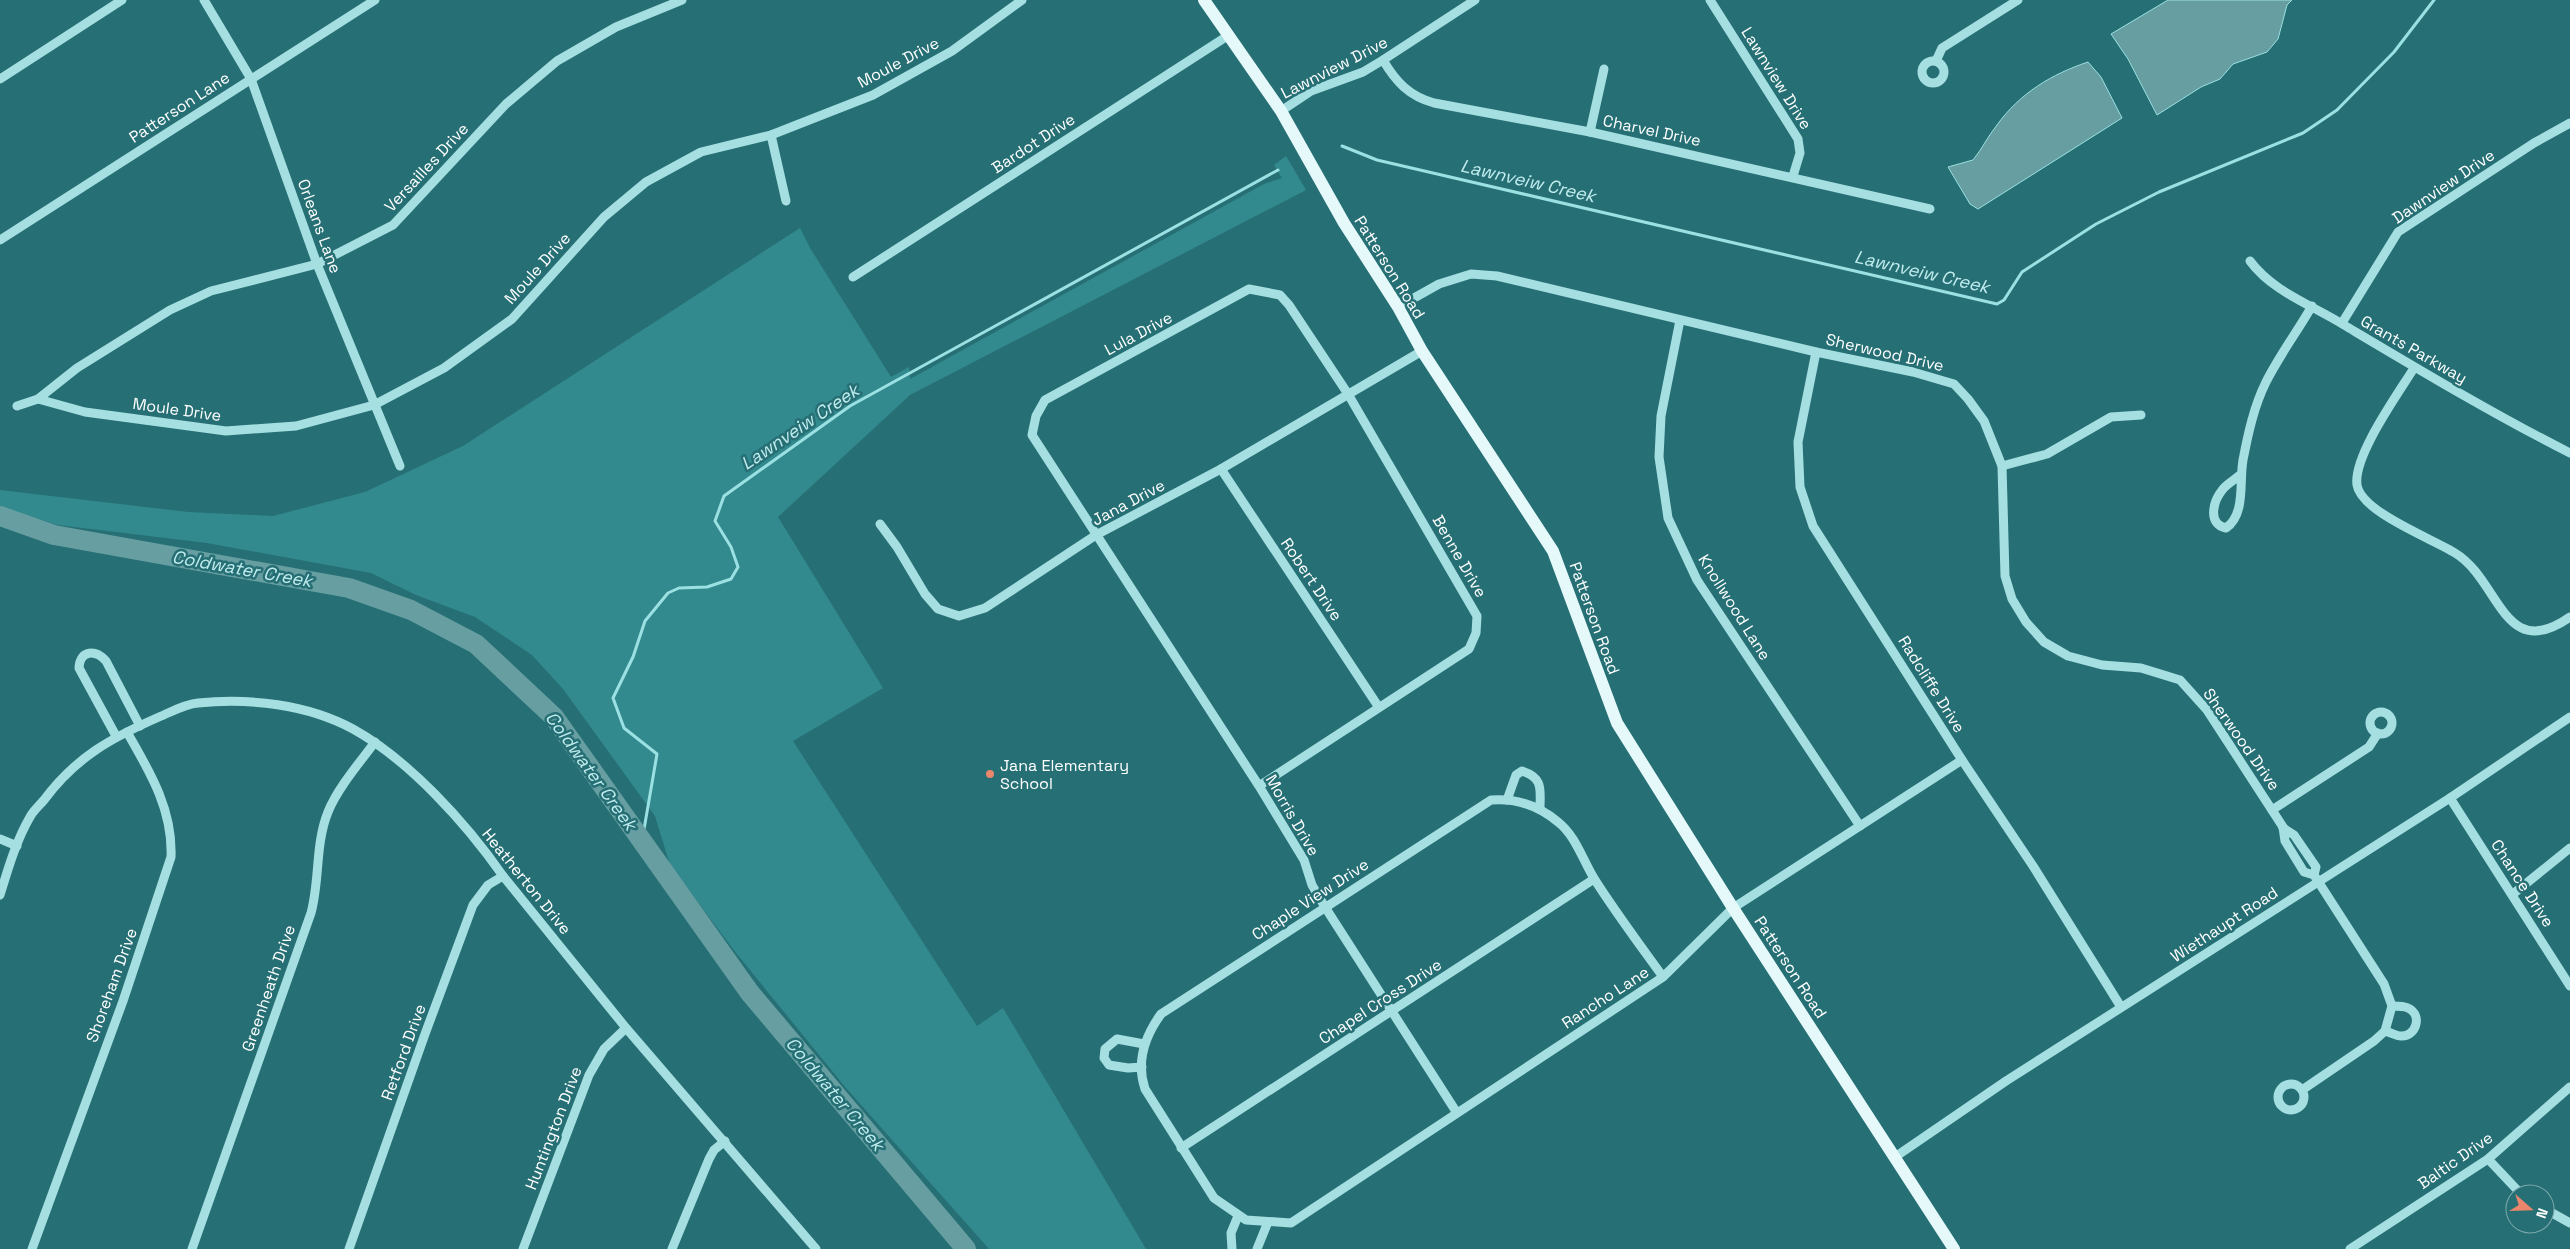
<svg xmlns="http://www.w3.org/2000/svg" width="2570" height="1249" viewBox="0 0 2570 1249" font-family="'Space Grotesk',sans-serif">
<rect width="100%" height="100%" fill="#267075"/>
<polygon fill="#338a8e" points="1286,156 1306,190 910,395 778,517 883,688 793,741 977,1026 1003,1008 1146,1249 989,1249 846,1088 736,953 670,865 655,816 563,689 532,655 475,617 416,595 371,573 207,543 58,525 0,507 0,490 188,512 273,516 365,492 463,446 800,228 810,248 891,377 909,367 910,379 1264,184 1282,178 1274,165"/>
<g fill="#669ea1" stroke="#9be0e2">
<polygon points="2168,0 2292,0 2287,5 2278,39 2267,52 2233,64 2220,79 2201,87 2157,115 2128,59 2111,34"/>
<path d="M 2088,62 L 2101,77 L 2122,118 L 1978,209 L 1970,204 L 1948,167 L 1973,160 C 1982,149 1988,136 1997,125 C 2020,93 2052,74 2088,62 Z"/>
</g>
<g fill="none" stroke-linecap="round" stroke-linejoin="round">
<g stroke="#9be0e2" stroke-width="3">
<polyline points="1342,146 1377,160 1997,304 2004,300 2022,272 2096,224 2159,192 2303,133 2337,110 2394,52 2434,0"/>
<polyline points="642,841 657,754 624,728 613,698 633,657 645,621 668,593 679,588 707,587 731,579 738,567 731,547 715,521 724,496 850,406 1278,170"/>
</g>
<polyline stroke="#669ea1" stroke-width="20" points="0,516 54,535 349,588 411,610 476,644 554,717 750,993 966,1249"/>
<g stroke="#a6dfe2" stroke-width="9">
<polyline points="204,0 251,79 317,264 400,466"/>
<polyline points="1710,0 1798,139 1800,153 1793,176"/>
<path d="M 1383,60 C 1396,82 1409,96 1434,103 L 1590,132 L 1930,209"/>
<circle cx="1933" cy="72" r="11"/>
<polyline points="1936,61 1942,48 2018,0"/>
<polyline points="0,79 122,0"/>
<polyline points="1281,111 1311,91 1363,72 1383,60 1475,0"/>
<polyline points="1590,132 1604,69"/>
<polyline points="771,135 786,201"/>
<polyline points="0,240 375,0"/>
<path d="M 2250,261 C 2273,292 2312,305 2344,325 C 2418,369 2493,414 2570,453"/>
<polyline points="853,277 1229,35"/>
<polyline points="1398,307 1439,284 1471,274 1497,276 1816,352 1913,372 1954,384 1968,399 1984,421 2002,466 2005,576 2012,599 2026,622 2044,642 2068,656 2102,665 2141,668 2180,680 2207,710 2283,827 2285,841 2304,872 2314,875 2384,984 2392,1006 2385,1031 2374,1041 2302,1090"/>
<polyline points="1680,320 1661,416 1659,457 1668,518 1697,580 1860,826"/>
<polyline points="2342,323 2398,232 2534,143 2570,123"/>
<polyline points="1816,352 1798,442 1800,487 1813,526 1962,760 2033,866 2121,1007"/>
<path d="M 2414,368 C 2398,394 2353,456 2357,485 C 2361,512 2433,539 2455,553 C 2500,580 2503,664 2570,617"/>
<polyline points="38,399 85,412 226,431 296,426 374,405 444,368 512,319 604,217 646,182 701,152 771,135 873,95 952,51 1022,0"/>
<polyline points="17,406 38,399 77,368 170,310 211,291 317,264 393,225 506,104 557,61 616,27 682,0"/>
<polyline points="2002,466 2047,454 2111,417 2141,415"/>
<polyline points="1221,469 1378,706"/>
<path d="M 2241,474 C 2236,479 2227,484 2223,489 C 2213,501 2207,524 2226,528 C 2246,514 2239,482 2243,460 C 2248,434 2254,406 2266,382 C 2279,356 2297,332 2312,306"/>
<polyline points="880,524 897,547 925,594 938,609 959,616 985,608 1096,535 1221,469 1422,351"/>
<circle cx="2381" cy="723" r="11"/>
<path d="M 116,736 L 79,668 C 80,649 96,650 106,661 L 140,726"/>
<polyline points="1259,786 1469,649 1476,633 1477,616 1348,394 1289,305 1280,295 1249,289 1045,400 1036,416 1032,435 1259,786 1304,860 1312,885 1325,907 1457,1113"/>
<polyline points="2450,798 2570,986"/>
<path d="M 1507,800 L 1516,775 L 1522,771 C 1544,778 1540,790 1540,809"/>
<polyline points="2272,810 2369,747 2378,733"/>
<polyline points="2283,828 2294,835 2316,867 2314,875"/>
<polyline points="0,839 17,846"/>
<polyline points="2513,894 2570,848"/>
<path d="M 0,895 C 8,869 16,841 30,817 C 33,811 39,806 44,800 C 76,757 111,738 159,717 C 171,712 185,704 198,703 C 249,698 307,704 353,729 C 409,760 466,823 503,876 L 626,1028 L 816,1249"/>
<path d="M 1663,977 C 1640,945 1616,913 1595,880 C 1583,861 1576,836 1558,822 C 1539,806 1516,798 1491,800 L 1161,1014 C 1145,1036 1136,1062 1145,1089 L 1214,1198 L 1246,1220 L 1291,1223 L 1663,977 L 1733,908 L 1962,760"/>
<path d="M 2385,1031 C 2390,1032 2396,1036 2401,1036 C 2416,1037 2423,1015 2408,1008 C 2404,1006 2397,1006 2392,1006"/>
<polyline points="1142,1067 1128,1068 1109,1065 1104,1058 1105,1049 1117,1039 1144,1044"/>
<circle cx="2291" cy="1097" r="13"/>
<polyline points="1181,1148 1594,879"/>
<polyline points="1895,1157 2006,1081 2450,798 2570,717"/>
<polyline points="2488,1159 2521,1194"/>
<polyline points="2545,1209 2570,1223"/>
<path d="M 32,1249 L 123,1001 L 171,857 C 173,810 150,772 127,732"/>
<path d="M 192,1249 L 311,913 C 320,880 315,844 328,812 C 337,789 360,762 375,742"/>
<polyline points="349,1249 425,1034 473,905 488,885 503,876"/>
<polyline points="523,1249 589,1075 604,1049 626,1028"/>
<polyline points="672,1249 709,1159 714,1150 725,1141"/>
<polyline points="1232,1249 1231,1233 1238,1216"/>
<polyline points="1257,1249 1268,1222"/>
<polyline points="2350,1249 2488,1159 2570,1087"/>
</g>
<polyline stroke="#e5f9fb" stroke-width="12" points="1204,0 1281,111 1344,223 1398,307 1422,351 1553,551 1617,723 1733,908 1954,1249"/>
</g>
<circle fill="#ea866c" stroke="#267075" stroke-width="2" cx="990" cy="774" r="5"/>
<g text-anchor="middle" stroke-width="5" stroke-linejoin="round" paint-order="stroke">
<g font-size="16" fill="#fff" stroke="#267075">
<text transform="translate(898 62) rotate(-28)" y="6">Moule Drive</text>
<text transform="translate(1334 67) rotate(-27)" y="6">Lawnview Drive</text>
<text transform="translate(1777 78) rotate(58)" y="6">Lawnview Drive</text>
<text transform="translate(179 107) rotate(-33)" y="6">Patterson Lane</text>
<text transform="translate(1652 130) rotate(12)" y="6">Charvel Drive</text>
<text transform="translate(1033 143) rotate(-33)" y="6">Bardot Drive</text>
<text transform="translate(426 167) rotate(-47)" y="6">Versailles Drive</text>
<text transform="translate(2443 186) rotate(-34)" y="6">Dawnview Drive</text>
<text transform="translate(320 226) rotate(70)" y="6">Orleans Lane</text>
<text transform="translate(1390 267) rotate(58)" y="6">Patterson Road</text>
<text transform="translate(537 268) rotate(-48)" y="6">Moule Drive</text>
<text transform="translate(1138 333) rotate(-28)" y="6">Lula Drive</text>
<text transform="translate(2414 349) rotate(30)" y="6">Grants Parkway</text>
<text transform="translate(1885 352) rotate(13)" y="6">Sherwood Drive</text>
<text transform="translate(177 409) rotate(8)" y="6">Moule Drive</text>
<text transform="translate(1128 502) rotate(-28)" y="6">Jana Drive</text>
<text transform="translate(1460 556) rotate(60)" y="6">Benne Drive</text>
<text transform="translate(1312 579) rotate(56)" y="6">Robert Drive</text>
<text transform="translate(1735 607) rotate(58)" y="6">Knollwood Lane</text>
<text transform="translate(1595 618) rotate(70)" y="6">Patterson Road</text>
<text transform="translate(1932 684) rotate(58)" y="6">Radcliffe Drive</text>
<text transform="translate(2242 739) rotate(55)" y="6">Sherwood Drive</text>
<text transform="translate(1293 815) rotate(60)" y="6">Morris Drive</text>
<text transform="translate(527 881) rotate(51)" y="6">Heatherton Drive</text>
<text transform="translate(2523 883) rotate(57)" y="6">Chance Drive</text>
<text transform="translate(1310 899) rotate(-33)" y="6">Chaple View Drive</text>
<text transform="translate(2224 924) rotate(-33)" y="6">Wiethaupt Road</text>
<text transform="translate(1791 967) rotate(57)" y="6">Patterson Road</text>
<text transform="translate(111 985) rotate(-70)" y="6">Shoreham Drive</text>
<text transform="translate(268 988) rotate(-71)" y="6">Greenheath Drive</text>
<text transform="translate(1605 997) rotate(-33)" y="6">Rancho Lane</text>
<text transform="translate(1380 1001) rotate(-33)" y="6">Chapel Cross Drive</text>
<text transform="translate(403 1052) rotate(-70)" y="6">Retford Drive</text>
<text transform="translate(553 1128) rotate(-69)" y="6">Huntington Drive</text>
<text transform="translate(2455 1160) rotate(-35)" y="6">Baltic Drive</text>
</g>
<g font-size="16" fill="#fff" stroke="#267075" text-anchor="start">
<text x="1000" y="771">Jana Elementary<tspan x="1000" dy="18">School</tspan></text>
</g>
<g font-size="18" font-style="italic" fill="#c1ecee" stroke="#267075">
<text transform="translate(1528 181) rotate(13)" y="6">Lawnveiw Creek</text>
<text transform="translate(1922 272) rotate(13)" y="6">Lawnveiw Creek</text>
<text transform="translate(800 427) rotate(-34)" y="6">Lawnveiw Creek</text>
<text transform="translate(242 569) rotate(10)" y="6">Coldwater Creek</text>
<text transform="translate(591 771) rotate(54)" y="6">Coldwater Creek</text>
<text transform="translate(835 1094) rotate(50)" y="6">Coldwater Creek</text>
</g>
</g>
<g transform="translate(2530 1209) rotate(110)"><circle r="24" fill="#267075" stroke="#7da9ac"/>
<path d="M0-4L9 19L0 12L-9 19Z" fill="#ea866c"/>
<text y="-8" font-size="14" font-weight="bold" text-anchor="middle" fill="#ffffff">N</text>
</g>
</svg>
